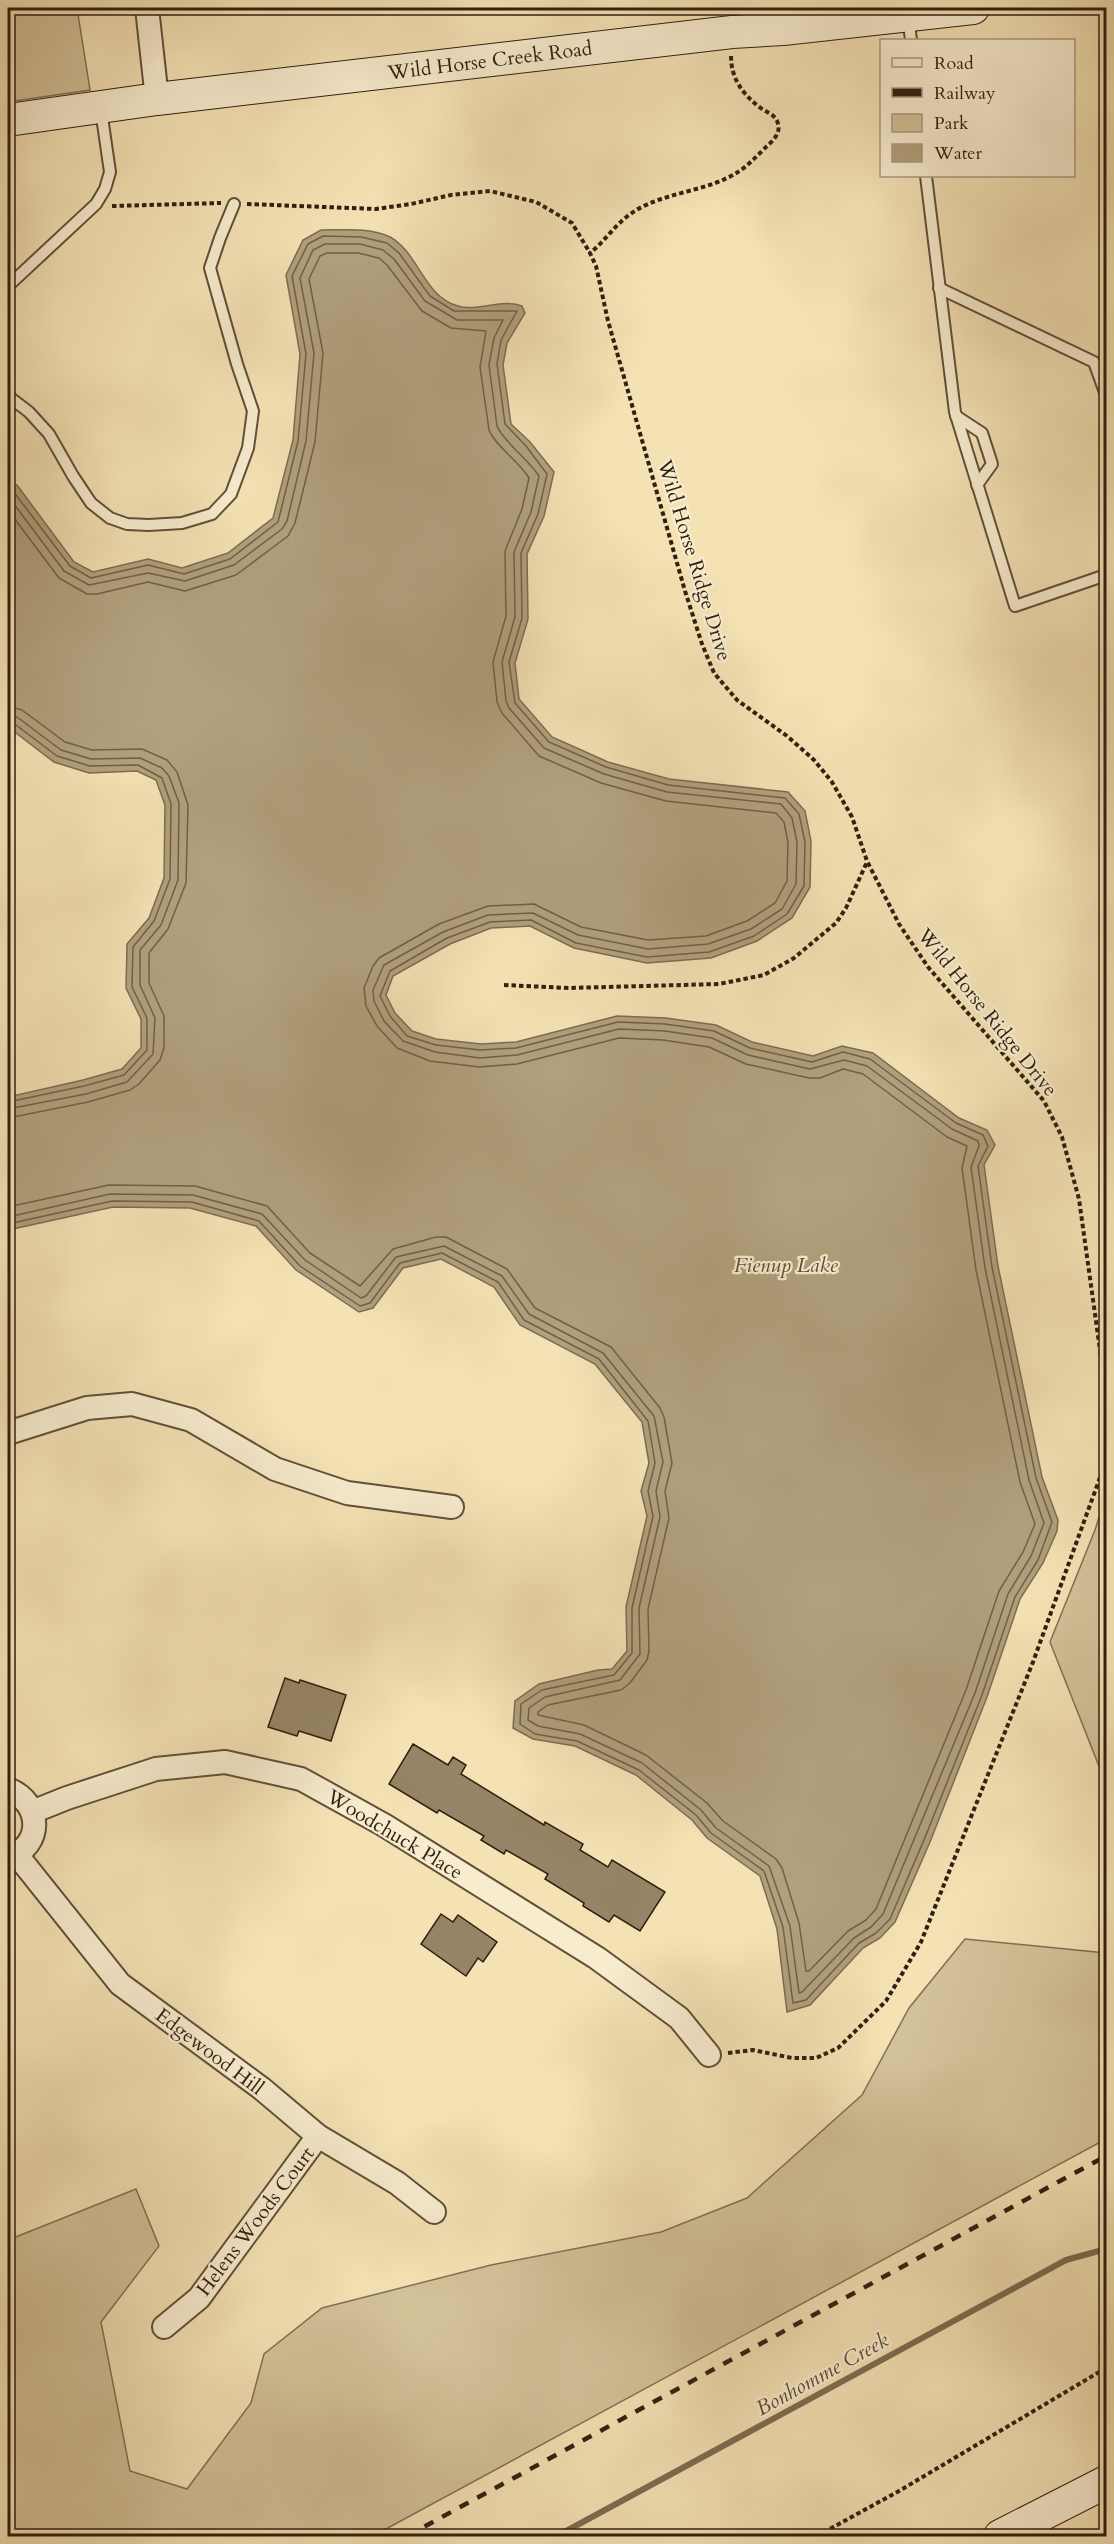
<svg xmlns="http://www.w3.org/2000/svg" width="1114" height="2544" viewBox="0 0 1114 2544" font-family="Cardo,serif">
<rect width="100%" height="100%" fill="#f4e2b5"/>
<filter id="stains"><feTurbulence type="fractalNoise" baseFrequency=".00333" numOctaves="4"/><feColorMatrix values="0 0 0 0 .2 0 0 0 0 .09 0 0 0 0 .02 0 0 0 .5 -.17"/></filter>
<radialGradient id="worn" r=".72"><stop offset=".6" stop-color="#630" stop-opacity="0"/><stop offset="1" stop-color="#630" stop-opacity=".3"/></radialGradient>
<g fill="#d3c199" stroke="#817054" stroke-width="1.5">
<polygon points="8,8 77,8 90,90 8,102"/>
<polygon points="1106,1495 1106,1784 1050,1642 1095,1530"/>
<polygon points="965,1939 1106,1953 1106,2139 373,2536 8,2536 8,2240 136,2189 159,2246 101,2322 130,2471 187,2489 251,2403 264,2354 322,2308 491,2265 661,2232 747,2198 862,2095 909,2008"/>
</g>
<path fill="#b1a07d" stroke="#7d6c51" stroke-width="1.5" d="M 321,230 C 342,230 371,227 390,237 C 419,253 424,297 458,306 C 478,312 503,298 522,306 L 525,313 L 507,343 L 503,365 L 511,424 L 530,442 L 554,472 L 544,516 L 527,554 L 528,619 L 515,663 L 519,699 L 552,737 L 608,762 L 669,779 L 788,792 L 805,811 L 811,841 L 810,887 L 792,918 L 757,941 L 711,958 L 647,963 L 574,948 L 530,926 L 491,928 L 450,944 L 393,976 L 386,995 L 395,1013 L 412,1031 L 436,1039 L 481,1044 L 516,1042 L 617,1016 L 666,1018 L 716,1025 L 752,1042 L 813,1056 L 842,1046 L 873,1053 L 959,1118 L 987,1130 L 995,1145 L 984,1165 L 998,1266 L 1042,1477 L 1058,1520 L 1057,1531 L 1043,1563 L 1020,1599 L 987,1697 L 930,1842 L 895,1922 L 880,1938 L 863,1948 L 810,2005 L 787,2012 L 777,1929 L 760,1876 L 707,1838 L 692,1820 L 636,1775 L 575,1746 L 533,1739 L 513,1728 L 515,1701 L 539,1684 L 598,1670 L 612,1669 L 627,1651 L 626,1607 L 647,1516 L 641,1491 L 649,1463 L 642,1422 L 595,1364 L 520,1325 L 494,1287 L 441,1259 L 403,1268 L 373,1308 L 359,1312 L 296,1270 L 256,1226 L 190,1208 L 113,1207 L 8,1230 L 8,1097 L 83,1080 L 122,1069 L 141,1048 L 141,1019 L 126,988 L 127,944 L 149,918 L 164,878 L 165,805 L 156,780 L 137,771 L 89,773 L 54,762 L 8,727 L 8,481 L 17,485 L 74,562 L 93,572 L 148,559 L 182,568 L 228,553 L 273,518 L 293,440 L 300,354 L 286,275 L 303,240 Z"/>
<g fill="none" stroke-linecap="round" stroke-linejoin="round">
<g stroke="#706046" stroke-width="1.5">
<polyline points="8,488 13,491 70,566 91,578 148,565 184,574 230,559 278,522 298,441 306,354 292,276 308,244 323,236 361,237 387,243 399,253 430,296 454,311 517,311 501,340 497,364 505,424 526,446 547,474 538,514 521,553 522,618 509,662 515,703 549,742 606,767 668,785 785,798 799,814 805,842 804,886 787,914 754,936 709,952 647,957 576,943 531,920 490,922 447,938 390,971 380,996 390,1016 407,1036 436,1045 480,1050 516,1048 618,1022 665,1024 714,1031 750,1048 812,1062 843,1052 870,1059 956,1123 983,1135 988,1146 978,1166 992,1267 1036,1478 1052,1522 1038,1560 1015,1597 982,1695 924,1840 890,1919 876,1933 859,1943 806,2000 793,2003 783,1927 764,1871 711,1833 696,1815 639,1770 577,1741 535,1734 520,1724 521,1704 542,1690 614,1675 632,1653 632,1608 653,1516 648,1491 655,1463 648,1421 599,1359 524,1320 498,1282 442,1253 400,1263 370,1303 360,1306 300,1266 259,1221 192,1202 112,1201 8,1224"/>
<path d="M 8,496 L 64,571 L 89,585 L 148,573 L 185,581 L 234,565 L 282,529 L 287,521 L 306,441 L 314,353 L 300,278 L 313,250 L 325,244 L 360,244 L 383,250 L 394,259 L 425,301 L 457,320 L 503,320 L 494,338 L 489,365 L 497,426 C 502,440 529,460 539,476 L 531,512 L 514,552 L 515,617 L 502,662 L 506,701 L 509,708 L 544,748 L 604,774 L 667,792 L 781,804 L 792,818 L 797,842 L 796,884 L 782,909 L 751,929 L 708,944 L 648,949 L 578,935 L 533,913 L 488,915 L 443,932 L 384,965 L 373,990 L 374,1001 L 384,1021 L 403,1041 L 435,1052 L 480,1058 L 517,1055 L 619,1029 L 665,1031 L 712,1038 L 748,1055 L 810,1069 L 844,1060 L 867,1066 L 952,1129 L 978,1141 L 979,1146 L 971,1167 L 985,1268 L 1029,1480 L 1044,1523 L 1031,1556 L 1008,1594 L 975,1693 L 883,1914 L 871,1927 L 854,1938 L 802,1992 L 799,1993 L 790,1926 L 769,1866 L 716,1828 L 701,1810 L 642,1763 L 580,1734 L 538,1726 L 528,1720 L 529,1708 L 545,1697 L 620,1680 L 640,1654 L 639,1608 L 660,1517 L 656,1491 L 663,1462 L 654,1416 L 603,1353 L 529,1314 L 502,1276 L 444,1246 L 396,1257 L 366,1296 L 361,1298 L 305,1260 L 262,1214 L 193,1195 L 110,1194 L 8,1217"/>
<path d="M 8,510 L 59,578 L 87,594 L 97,594 L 148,582 L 185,591 L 236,575 L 288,536 L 295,523 L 315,442 L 323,353 L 309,279 L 320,256 L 327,253 L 358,253 L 379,258 L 387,265 L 422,311 L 451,328 L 486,331 L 480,367 L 489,430 C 496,447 519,461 529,478 L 522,509 L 505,551 L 506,616 L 493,662 L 497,702 L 502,713 L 539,756 L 601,783 L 666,801 L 776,813 L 784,822 L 788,843 L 787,881 L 775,903 L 747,921 L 706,936 L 648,940 L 581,927 L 534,904 L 488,906 L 439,924 L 379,958 L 373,966 L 364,988 L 366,1006 L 377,1026 L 397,1048 L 430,1061 L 479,1067 L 517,1064 L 619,1038 L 663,1040 L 709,1047 L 746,1064 L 809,1078 L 820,1078 L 843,1069 L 863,1074 L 947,1137 L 967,1146 L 962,1168 L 976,1270 L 1020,1482 L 1035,1524 L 1023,1552 L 999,1591 L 966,1690 L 876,1909 L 866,1920 L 848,1931 L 809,1971 L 806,1971 L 799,1923 L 782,1868 L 776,1859 L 723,1821 L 707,1803 L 646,1755 L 584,1725 L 538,1715 L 538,1712 L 548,1705 L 621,1690 L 630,1683 L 647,1660 L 649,1651 L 648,1609 L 669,1518 L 665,1491 L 672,1463 L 664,1417 L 660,1408 L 611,1347 L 535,1308 L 507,1269 L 446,1237 L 436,1237 L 393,1249 L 360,1286 L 310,1253 L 267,1206 L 195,1186 L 109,1185 L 8,1207"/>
<polyline points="8,706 22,710 65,742 92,750 142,749 167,760 177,772 188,805 186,883 168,929 149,953 149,983 164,1016 164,1048 160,1060 139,1084 130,1090 88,1102 8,1118"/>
<polyline points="8,715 17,717 61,750 91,759 140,758 162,768 169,776 179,803 178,880 161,925 140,950 140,985 155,1018 153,1054 127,1082 86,1094 8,1109"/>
<polyline points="8,722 16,725 57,756 90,766 138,765 162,778 171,804 170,879 154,921 133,947 132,987 147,1018 147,1050 124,1075 84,1086 8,1102"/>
</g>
<polyline stroke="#7d6c51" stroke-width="6" points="557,2536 1066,2260 1106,2249"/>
</g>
<g fill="#958465" stroke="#2f1f0f" stroke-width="1.5">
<polygon points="285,1678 299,1683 300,1680 346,1695 331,1741 299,1731 297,1736 268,1727"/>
<polygon points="413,1744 448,1765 453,1757 466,1765 461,1774 544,1825 545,1822 583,1844 580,1850 608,1867 612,1860 665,1892 640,1931 614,1915 609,1922 583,1906 584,1903 545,1879 548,1874 506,1850 504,1854 481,1840 484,1836 439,1810 437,1813 389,1784"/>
<polygon points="441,1914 453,1922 458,1915 497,1942 483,1962 478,1958 466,1976 421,1944"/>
</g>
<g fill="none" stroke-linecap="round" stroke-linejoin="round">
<defs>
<g id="lane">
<polyline points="908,17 911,40"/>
<polyline points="926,176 955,412 1015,606 1106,575"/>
<polyline points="8,286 96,204 105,189 110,172 101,110"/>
<polyline points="939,288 1094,362 1106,395"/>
<polyline points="8,396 29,412 49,434 73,476 91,503 110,518 127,524 149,525 182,523 212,514 231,494 248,448 253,411 237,364 210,268 220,238 234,204"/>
<polyline points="956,416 982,433 992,464 977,485"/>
</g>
<g id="street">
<polyline points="147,8 157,99"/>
<polyline points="780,8 783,29"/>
<polyline points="8,1433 87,1408 132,1404 191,1420 275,1469 347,1493 452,1507"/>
<path d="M 8,1789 C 42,1803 44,1845 8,1858"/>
<polyline points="32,1812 67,1798 156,1769 225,1762 301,1779 384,1825 597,1958 679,2018 709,2055"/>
<polyline points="17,1855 120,1984 261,2088 318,2136 397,2183 434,2212"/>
<polyline points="164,2327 199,2298 318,2136"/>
</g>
<g id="secondary">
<polyline points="8,120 157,99 732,32 783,29 973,8"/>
<polyline points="1000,2536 1106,2482"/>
</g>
</defs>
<use href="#lane" stroke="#605038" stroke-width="14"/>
<use href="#street" stroke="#605038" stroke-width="26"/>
<use href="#secondary" stroke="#2f1f0f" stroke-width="34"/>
<g stroke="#2f1f0f" stroke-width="4" stroke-dasharray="4.5 3" stroke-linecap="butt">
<path d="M 731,56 C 731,78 742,93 758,106 C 765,112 776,114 778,124 C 781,133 772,142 766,147 C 754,159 743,171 727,178 C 696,193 657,194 629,215 C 614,226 604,242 590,253 L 596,266 L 608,321 L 685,591 L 702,644 L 714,673 L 737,700 L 787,736 L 814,760 L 832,782 L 852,817 L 867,861 L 899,924 L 928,967 L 1044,1101 L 1062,1137 L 1079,1199 L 1106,1393"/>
<polyline points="247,204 376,209 411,204 451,195 490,191 536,202 572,223 590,253"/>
<polyline points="112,206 221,203"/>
<polyline points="504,985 569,988 719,984 764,975 794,958 836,923 846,908 867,862"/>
<polyline points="728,2053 753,2050 792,2058 816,2058 838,2048 886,2001 921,1942 1033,1662 1106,1461"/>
<polyline points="817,2536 899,2491 1106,2368"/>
</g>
<use href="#lane" stroke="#f8eccf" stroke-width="10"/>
<use href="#street" stroke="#f8eccf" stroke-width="22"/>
<use href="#secondary" stroke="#f8eccf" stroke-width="32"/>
<polyline stroke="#2f1f0f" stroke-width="4.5" stroke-dasharray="10 10" stroke-linecap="butt" points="407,2536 1106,2156"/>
</g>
<g text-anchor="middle" stroke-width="4.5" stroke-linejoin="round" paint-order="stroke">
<g font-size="20" fill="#2f1f0f" stroke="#f8eccf">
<text transform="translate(490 60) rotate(-7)" y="7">Wild Horse Creek Road</text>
<text transform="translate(695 560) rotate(73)" y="7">Wild Horse Ridge Drive</text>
<text transform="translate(988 1012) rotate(51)" y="7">Wild Horse Ridge Drive</text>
<text transform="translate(395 1834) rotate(31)" y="7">Woodchuck Place</text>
<text transform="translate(210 2051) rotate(37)" y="7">Edgewood Hill</text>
<text transform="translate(255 2221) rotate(-53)" y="7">Helens Woods Court</text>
</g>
<g font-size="21" font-style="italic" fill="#5c4c36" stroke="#f8eccf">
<text x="786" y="1272">Fienup Lake</text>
<text transform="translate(822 2374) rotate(-29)" y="7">Bonhomme Creek</text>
</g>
</g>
<rect width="1114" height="2544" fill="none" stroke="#f4e2b5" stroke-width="30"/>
<rect x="9" y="9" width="1096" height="2526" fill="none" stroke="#2f1f0f" stroke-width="3"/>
<rect x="15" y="15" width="1084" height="2514" fill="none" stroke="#2f1f0f" stroke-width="1.5"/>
<rect x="880" y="39" width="195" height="138" fill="#f8eccf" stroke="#a89a82" stroke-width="1.5"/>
<rect x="892" y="58" width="30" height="9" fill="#f8eccf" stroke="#a89a82" stroke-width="1.5"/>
<text x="934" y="69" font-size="18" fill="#2f1f0f">Road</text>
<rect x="892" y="88" width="30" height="9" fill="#2f1f0f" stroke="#a89a82" stroke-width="1.5"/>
<text x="934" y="99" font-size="18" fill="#2f1f0f">Railway</text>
<rect x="892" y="114" width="30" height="18" fill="#d3c199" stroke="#a89a82" stroke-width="1.5"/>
<text x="934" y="129" font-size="18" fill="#2f1f0f">Park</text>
<rect x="892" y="144" width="30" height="18" fill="#b1a07d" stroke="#a89a82" stroke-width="1.5"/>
<text x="934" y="159" font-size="18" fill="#2f1f0f">Water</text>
<rect width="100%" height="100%" filter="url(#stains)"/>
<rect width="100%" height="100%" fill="url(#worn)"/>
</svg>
